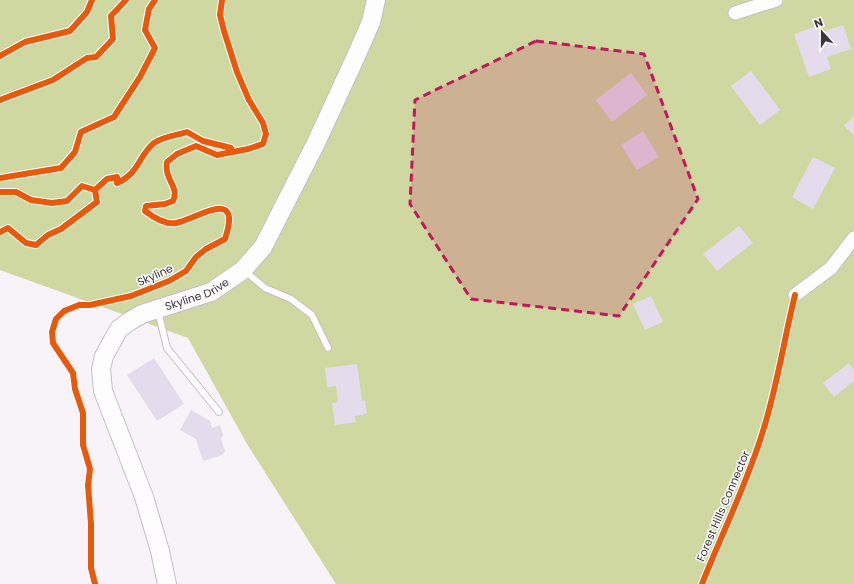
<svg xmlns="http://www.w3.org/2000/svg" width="854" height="584" viewBox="0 0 854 584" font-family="Poppins,sans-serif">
<rect width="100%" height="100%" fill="#f8f3f9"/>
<polygon fill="#d0d8a2" points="0,0 854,0 854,584 336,584 247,444 188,338 0,270"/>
<g fill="#e4dced">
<polygon points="843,25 851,49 827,57 831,69 809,77 794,34 817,26 819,33"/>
<polygon points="751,71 780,110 760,125 731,86"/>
<polygon points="631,73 647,95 612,122 596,100"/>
<polygon points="854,116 854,135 844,126"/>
<polygon points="643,131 659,157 637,170 621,145"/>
<polygon points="813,157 835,168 813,209 792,197"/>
<polygon points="739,226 753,243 717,271 703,254"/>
<polygon points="651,296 663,322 645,330 633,304"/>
<polygon points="154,358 184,404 157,421 127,375"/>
<polygon points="849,363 854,370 854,381 834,397 823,383"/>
<polygon points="357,364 362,401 365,400 367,414 355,416 356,422 335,425 332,403 338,402 336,386 327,387 325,368"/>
<polygon points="191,410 210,421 212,428 220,425 223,435 221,439 225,451 222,455 203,461 196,439 180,430"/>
</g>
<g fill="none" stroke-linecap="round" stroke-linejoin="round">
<defs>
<g id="lane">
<polyline points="245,271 265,288 291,299 312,315 328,348"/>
<polyline points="158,311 167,348 219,412"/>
</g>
<g id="street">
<polyline points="735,13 776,0"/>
<polyline points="795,295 831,268 854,238"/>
</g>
<g id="secondary">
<path id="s1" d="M 167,584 L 160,551 L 144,497 L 103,391 L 101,369 L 104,356 L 119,329 L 130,321 L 142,314 L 211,292 L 243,270 L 263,247 L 316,143 L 357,54 L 371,22 L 376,0"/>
</g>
</defs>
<use href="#lane" stroke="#c5bec6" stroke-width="8"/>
<use href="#street" stroke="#c5bec6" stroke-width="15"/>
<use href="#secondary" stroke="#c5bec6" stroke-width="20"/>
<use href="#lane" stroke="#fefdfe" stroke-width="6"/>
<use href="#street" stroke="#fefdfe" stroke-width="13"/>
<use href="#secondary" stroke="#fefdfe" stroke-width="18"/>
<defs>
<g id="cycleway">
<polyline points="0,56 25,42 70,31 87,12 92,0"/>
<polyline points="0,100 53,80 87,58 96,57 113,39 111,16 126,0"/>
<polyline points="0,178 61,168 75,152 81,132 114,117 140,77 155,48 145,30 149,9 155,0"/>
<path d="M 0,192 L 16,192 L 31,200 L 52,203 L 67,201 L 82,186 L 95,190 L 107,179 L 117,177 L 117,183 C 140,173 138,156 154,143 C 162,137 178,135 187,132 L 203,141 L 231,148 L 232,152"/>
<polyline points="0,232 8,228 26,243 36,245 48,235 61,229 97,202 95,190"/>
<path d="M 95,584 L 91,568 L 91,524 L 88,485 L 90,469 L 83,445 L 83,413 L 75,389 L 73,373 L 53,343 L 52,332 L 56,319 L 64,311 L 79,305 L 90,305 L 131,296 L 169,281 L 186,271 L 196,257 L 206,249 L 225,239 C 243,185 197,219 176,223 C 166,225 153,217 145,211 L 146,206 L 165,204 L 173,201 C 180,187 164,180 167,162 L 177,154 L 196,146 L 217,155 L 248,149 L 263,144 L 266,134 L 263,123 L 249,100 L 237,72 L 224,31 L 220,15 L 222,0"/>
<path d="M 702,584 C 722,533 747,484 763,431 C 777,387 784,340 795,295"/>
</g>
</defs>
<use href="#cycleway" stroke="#fff" stroke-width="8"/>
<use href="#cycleway" stroke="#e8590c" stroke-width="6"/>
</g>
<path fill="#c2185b" fill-opacity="0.2" stroke="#c2185b" stroke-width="3" stroke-dasharray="8 5" stroke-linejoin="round" d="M 536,41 L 644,54 L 698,199 L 619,316 L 471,299 L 410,204 L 415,100 Z"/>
<g text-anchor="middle" stroke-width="3" stroke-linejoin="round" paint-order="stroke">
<g font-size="11" fill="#3e3541" stroke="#fff">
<text transform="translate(155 275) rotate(-24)" y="4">Skyline</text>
<text dy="4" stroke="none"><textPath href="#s1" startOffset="356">Skyline Drive</textPath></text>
<text transform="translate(723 506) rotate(-67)" y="4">Forest Hills Connector</text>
</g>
</g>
<g transform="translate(822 32) rotate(339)" stroke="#ffffff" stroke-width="3" paint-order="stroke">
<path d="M0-3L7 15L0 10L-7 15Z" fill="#3e3541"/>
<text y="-6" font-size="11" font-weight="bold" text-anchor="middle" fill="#3e3541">N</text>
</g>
</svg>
